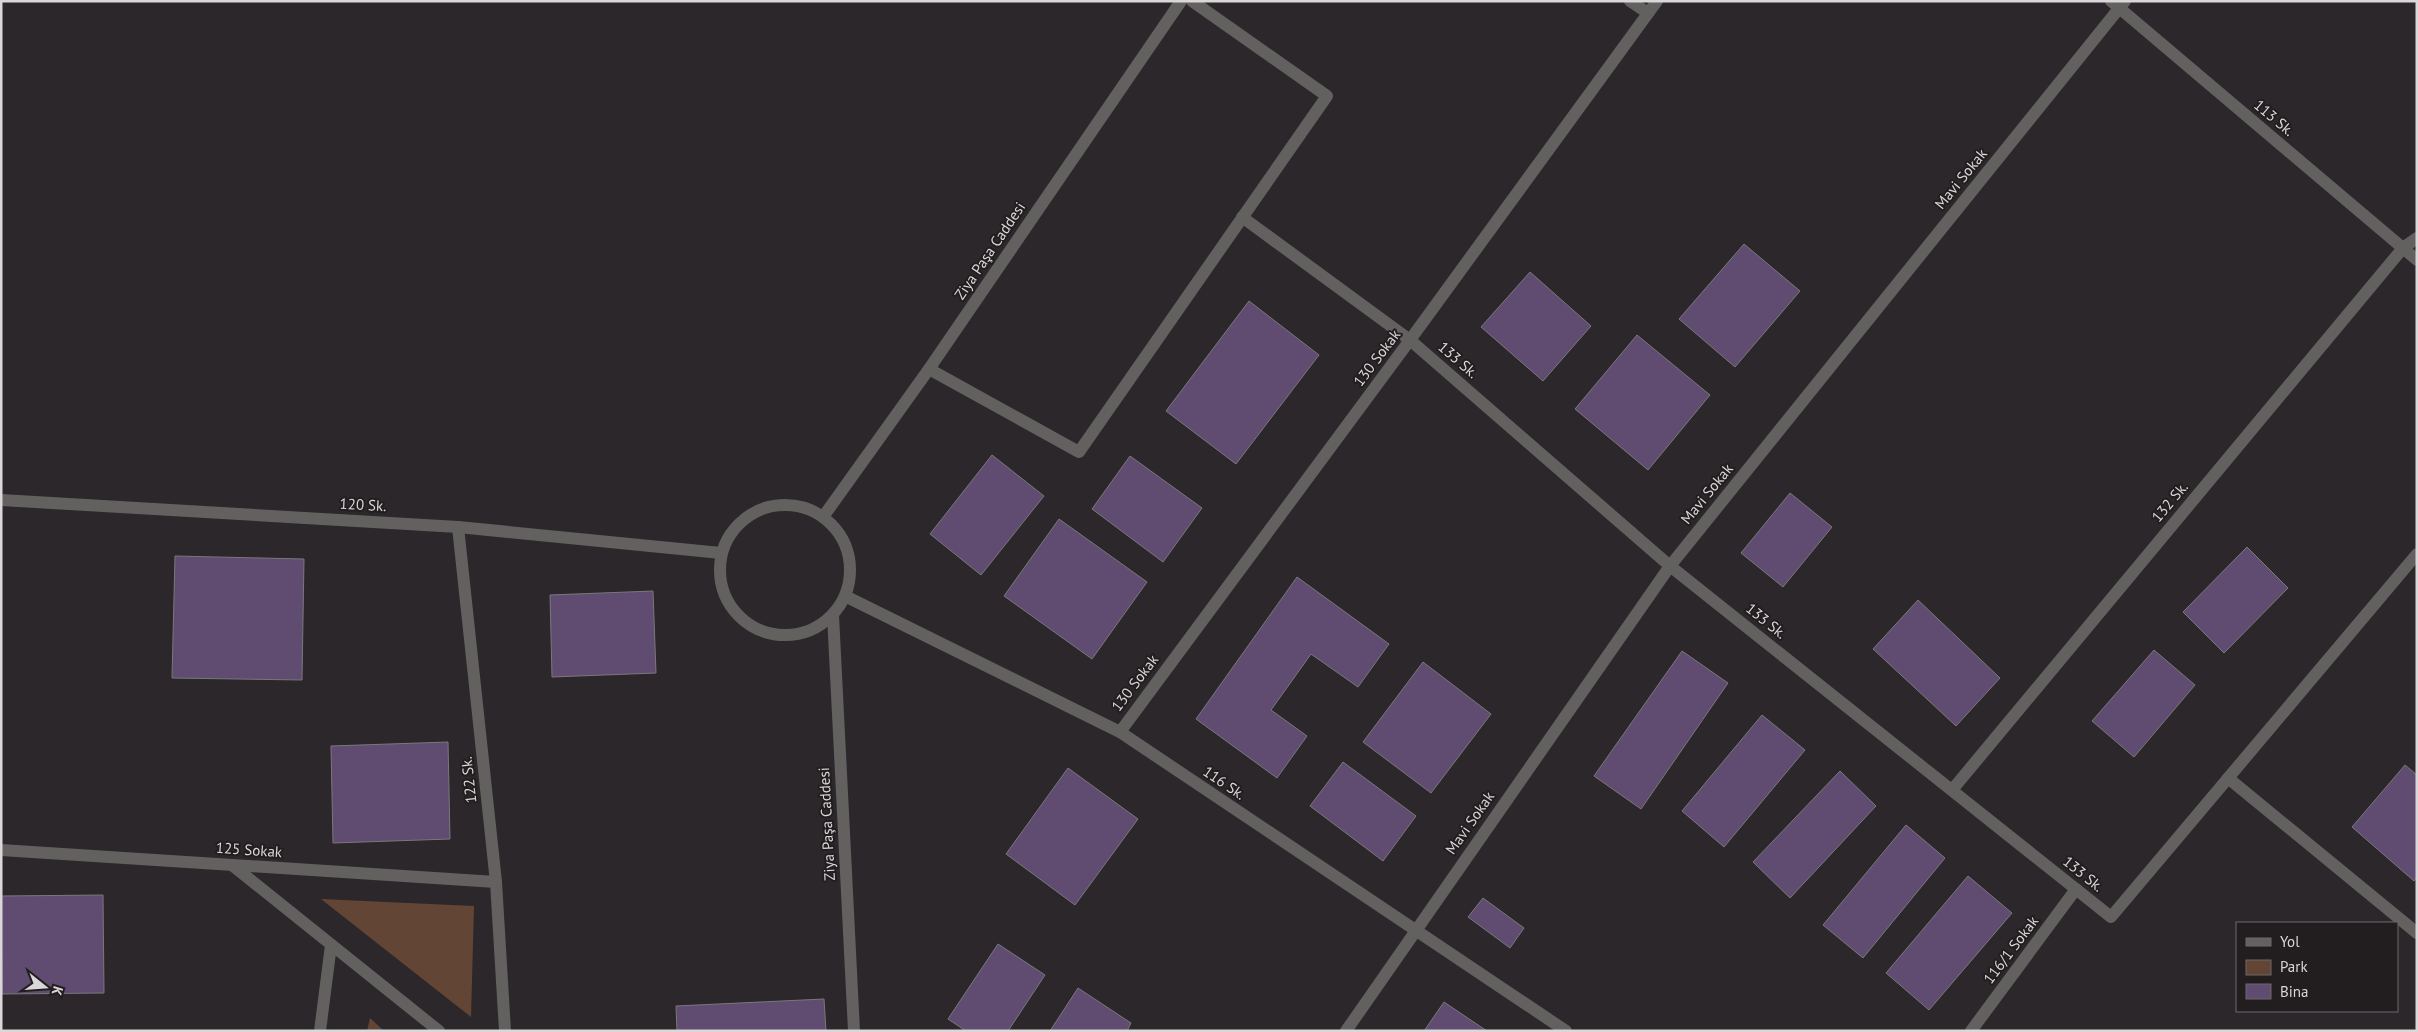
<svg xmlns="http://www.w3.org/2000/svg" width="2418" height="1032" viewBox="0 0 2418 1032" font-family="'PT Sans',sans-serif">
<rect width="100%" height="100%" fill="#2c272a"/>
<g fill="#624535">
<polygon points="321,899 474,906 471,1017"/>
<polygon points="370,1018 384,1031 367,1031"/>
</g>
<g fill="#604b71" stroke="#7a787c">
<polygon points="1744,244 1800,291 1735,367 1679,319"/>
<polygon points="1530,272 1591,326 1543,381 1481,327"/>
<polygon points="1249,301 1319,355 1236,464 1166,411"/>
<polygon points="1637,335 1710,395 1648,470 1575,409"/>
<polygon points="992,455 1044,496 981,575 930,534"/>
<polygon points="1130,456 1202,508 1163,562 1092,509"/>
<polygon points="1790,493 1832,527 1783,587 1741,553"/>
<polygon points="1059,519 1147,582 1092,659 1004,596"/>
<polygon points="2247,547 2288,588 2224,653 2183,612"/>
<polygon points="175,556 304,559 302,680 172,678"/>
<polygon points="1297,577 1389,644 1358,687 1311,654 1271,710 1307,736 1277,778 1196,719"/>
<polygon points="653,591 656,673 552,677 550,595"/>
<polygon points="1918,600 2000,678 1956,726 1873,649"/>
<polygon points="2154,650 2195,685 2134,757 2092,721"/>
<polygon points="1682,651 1728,683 1641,809 1594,776"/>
<polygon points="1423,662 1491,714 1431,793 1363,742"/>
<polygon points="1762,715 1805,750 1724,847 1682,811"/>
<polygon points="448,742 450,839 333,843 331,746"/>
<polygon points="1343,762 1416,816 1383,861 1310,806"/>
<polygon points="2405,765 2417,775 2417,877 2414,881 2352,827"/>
<polygon points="1068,768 1138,819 1075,905 1006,854"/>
<polygon points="1840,771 1876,806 1790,898 1753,862"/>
<polygon points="1906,825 1945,858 1863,958 1823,925"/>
<polygon points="1968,876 2012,913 1929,1010 1886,973"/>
<polygon points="103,895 104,993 2,994 1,896"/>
<polygon points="1483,898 1524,928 1510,948 1468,917"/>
<polygon points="998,944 1045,975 1008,1031 966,1031 948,1019"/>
<polygon points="1078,988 1131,1023 1127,1031 1050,1031"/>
<polygon points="824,999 826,1031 677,1031 676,1006"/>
<polygon points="1444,1002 1487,1031 1424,1031"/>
</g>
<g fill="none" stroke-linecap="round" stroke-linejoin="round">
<g stroke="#636060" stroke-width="12">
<polyline points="1630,1 1648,13"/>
<polyline points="2111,1 2417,260"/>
<polyline points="1242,217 1410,340 1670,566 2111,917 2417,554"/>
<polyline points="929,369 1079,452 1327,96 1192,1"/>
<polyline points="1,500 458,527 721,553"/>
<circle cx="785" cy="570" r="65"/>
<polyline points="823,517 929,369 1181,1"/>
<polyline points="458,527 496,882 505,1031"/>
<polyline points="845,596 1120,732 1566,1031"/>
<polyline points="833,615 854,1031"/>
<polyline points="1120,732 1410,340 1657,1"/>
<polyline points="2228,778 2417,933"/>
<polyline points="1952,790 2403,248 2417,238"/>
<polyline points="1,850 496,882"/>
<polyline points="232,865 439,1031"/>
<polyline points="320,1031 331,945"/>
<polyline points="1346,1031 1670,566 2125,1"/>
<polyline points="1971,1031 2076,889"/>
</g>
</g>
<g text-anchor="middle" stroke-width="4" stroke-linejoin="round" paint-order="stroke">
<g font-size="15" fill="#dad7d9" stroke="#221e20">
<text transform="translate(2274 118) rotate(40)" y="5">113 Sk.</text>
<text transform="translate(1961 179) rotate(-51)" y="5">Mavi Sokak</text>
<text transform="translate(990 251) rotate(-56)" y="5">Ziya Paşa Caddesi</text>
<text transform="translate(1377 358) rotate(-53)" y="5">130 Sokak</text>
<text transform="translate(1458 360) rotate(41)" y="5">133 Sk.</text>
<text transform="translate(1707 494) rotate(-51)" y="5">Mavi Sokak</text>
<text transform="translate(2170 502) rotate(-50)" y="5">132 Sk.</text>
<text transform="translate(363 505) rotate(3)" y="5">120 Sk.</text>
<text transform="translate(1766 621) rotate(39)" y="5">133 Sk.</text>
<text transform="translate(1135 683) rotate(-53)" y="5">130 Sokak</text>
<text transform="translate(469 780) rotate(-96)" y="5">122 Sk.</text>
<text transform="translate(1224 783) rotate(34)" y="5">116 Sk.</text>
<text transform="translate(1470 823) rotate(-55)" y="5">Mavi Sokak</text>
<text transform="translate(827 824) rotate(-93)" y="5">Ziya Paşa Caddesi</text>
<text transform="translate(249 850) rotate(4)" y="5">125 Sokak</text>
<text transform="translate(2083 874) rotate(39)" y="5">133 Sk.</text>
<text transform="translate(2011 950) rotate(-53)" y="5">116/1 Sokak</text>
</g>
</g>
<rect width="2418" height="1032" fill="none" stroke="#dad7d9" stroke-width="5"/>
<rect x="2236" y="922" width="162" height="90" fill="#221e20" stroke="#6c686a"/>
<rect x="2246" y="938" width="25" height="8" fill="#636060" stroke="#6c686a"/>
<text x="2280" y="947" font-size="15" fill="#dad7d9">Yol</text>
<rect x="2246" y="960" width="25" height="15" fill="#624535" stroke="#6c686a"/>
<text x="2280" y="972" font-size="15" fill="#dad7d9">Park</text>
<rect x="2246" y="984" width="25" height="15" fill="#604b71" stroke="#6c686a"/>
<text x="2280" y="997" font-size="15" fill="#dad7d9">Bina</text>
<g transform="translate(45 987) rotate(107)" stroke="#221e20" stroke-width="4" paint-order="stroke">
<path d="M0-4L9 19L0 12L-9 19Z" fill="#dad7d9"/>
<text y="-8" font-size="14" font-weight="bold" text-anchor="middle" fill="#dad7d9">K</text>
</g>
</svg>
